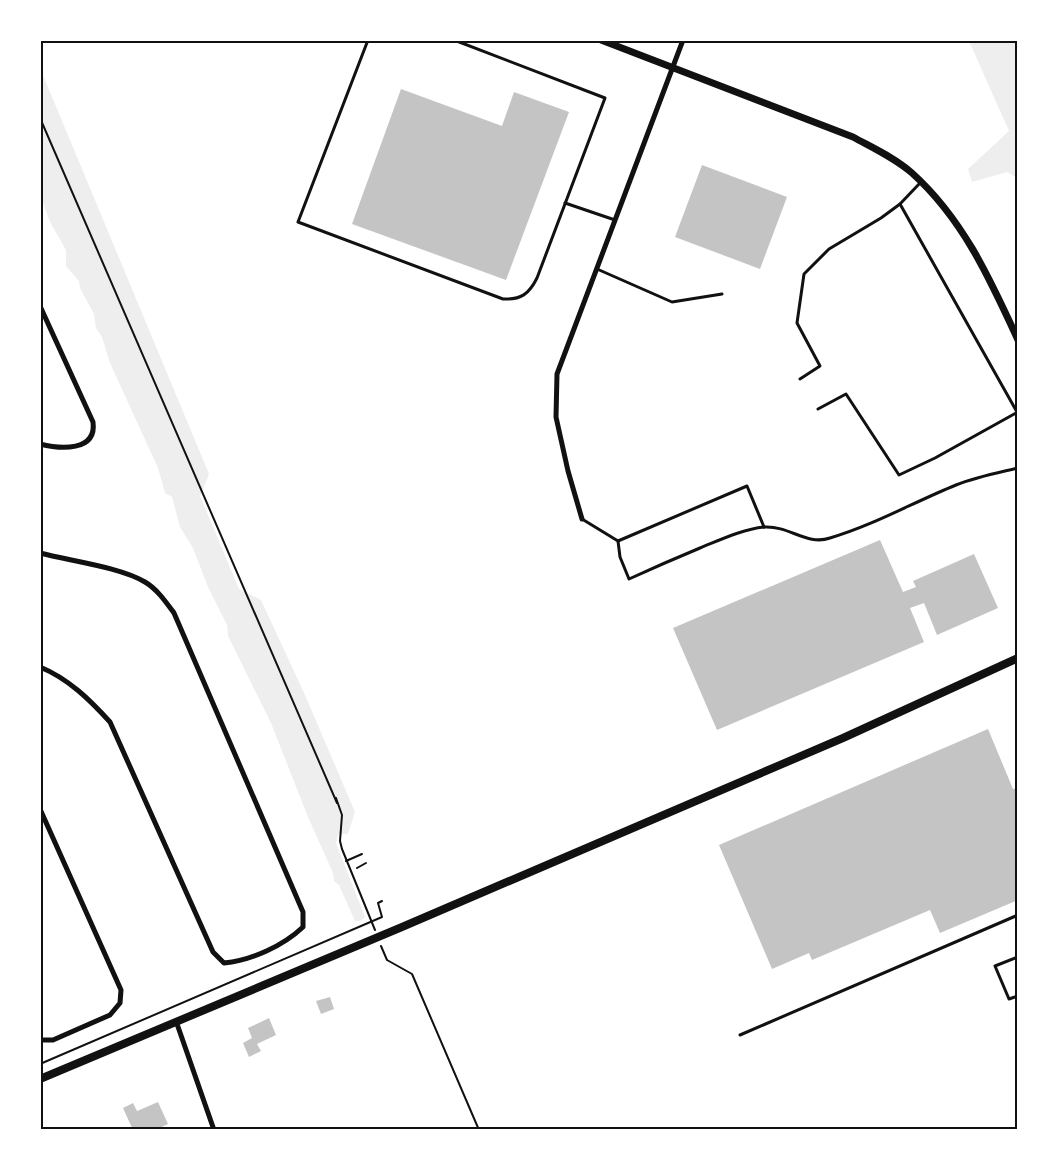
<svg xmlns="http://www.w3.org/2000/svg" width="1058" height="1170" viewBox="0 0 1058 1170" font-family="Lato,sans-serif">
<rect width="100%" height="100%" fill="#fff"/>
<g fill="#eee">
<polygon points="969,41 1017,41 1017,178 1007,172 972,182 968,169 1009,131"/>
<polygon points="40,68 209,474 200,496 239,589 261,600 305,695 355,812 348,834 338,834 336,843 365,917 360,921 355,921 339,885 334,881 333,873 308,817 271,723 228,636 227,625 208,587 193,548 180,527 172,497 165,493 158,468 110,363 102,337 96,328 94,314 80,288 79,281 66,266 66,250 50,222 41,197"/>
</g>
<g fill="#c4c4c4">
<polygon points="401,89 502,126 514,92 569,112 506,280 352,224"/>
<polygon points="702,165 787,197 760,269 675,237"/>
<polygon points="880,540 903,592 916,587 913,581 974,554 998,608 937,635 924,603 910,608 924,642 717,730 673,628"/>
<polygon points="988,729 1013,789 1018,788 1018,900 940,933 930,910 812,960 809,953 772,969 719,845"/>
<polygon points="330,997 334,1009 321,1014 316,1001"/>
<polygon points="269,1018 276,1035 257,1044 261,1051 249,1057 243,1043 252,1038 248,1028"/>
<polygon points="158,1102 168,1124 155,1130 133,1130 123,1108 133,1103 137,1111"/>
</g>
<g fill="none" stroke-linecap="round" stroke-linejoin="round">
<g stroke="#111" stroke-width="2">
<polyline points="40,118 337,803 336,798 342,815 340,841 342,849 375,930"/>
<polyline points="346,861 362,854"/>
<polyline points="357,868 366,863"/>
<polyline points="381,946 387,960 412,974 479,1130"/>
<polyline points="40,1064 382,917 378,903 382,901"/>
</g>
<g stroke="#111" stroke-width="3">
<path d="M 368,40 L 298,222 L 503,299 C 521,300 529,294 537,278 L 605,98 L 454,40"/>
<polyline points="920,183 900,204 1017,412"/>
<polyline points="565,203 615,220"/>
<polyline points="597,269 672,302 722,294"/>
<polyline points="800,379 820,366 797,323 804,274 829,249 881,218 900,204"/>
<polyline points="818,409 846,394 899,475 935,458 1016,413"/>
<polyline points="582,519 618,541 747,486 764,527"/>
<path d="M 618,541 L 620,557 L 629,579 C 653,568 676,558 700,548 C 720,540 743,529 765,527 C 790,526 807,546 830,538 C 874,525 914,502 956,485 C 976,477 997,473 1018,468"/>
<polyline points="1018,957 995,966 1009,999 1018,996"/>
<polyline points="740,1035 1018,915"/>
</g>
<g stroke="#111" stroke-width="5">
<path d="M 40,306 L 93,422 C 97,452 60,449 40,444"/>
<polyline points="582,519 568,471 556,417 557,374 683,40"/>
<path d="M 40,553 C 70,561 120,567 145,582 C 157,589 166,602 174,613 L 303,912 L 303,927 C 283,946 252,960 224,963 L 213,952 L 110,722 C 90,700 69,679 40,667"/>
<polyline points="40,809 121,990 120,1003 110,1015 53,1040 40,1040"/>
<polyline points="176,1021 214,1130"/>
</g>
<path stroke="#111" stroke-width="7" d="M 601,40 L 853,137 C 873,148 895,158 912,173 C 963,219 990,279 1018,340"/>
<polyline stroke="#111" stroke-width="8" points="40,1079 402,927 843,738 1018,658"/>
</g>
<rect width="1058" height="1170" fill="none" stroke="#ffffff" stroke-width="84"/>
<rect x="42" y="42" width="974" height="1086" fill="none" stroke="#111" stroke-width="2"/>
</svg>
